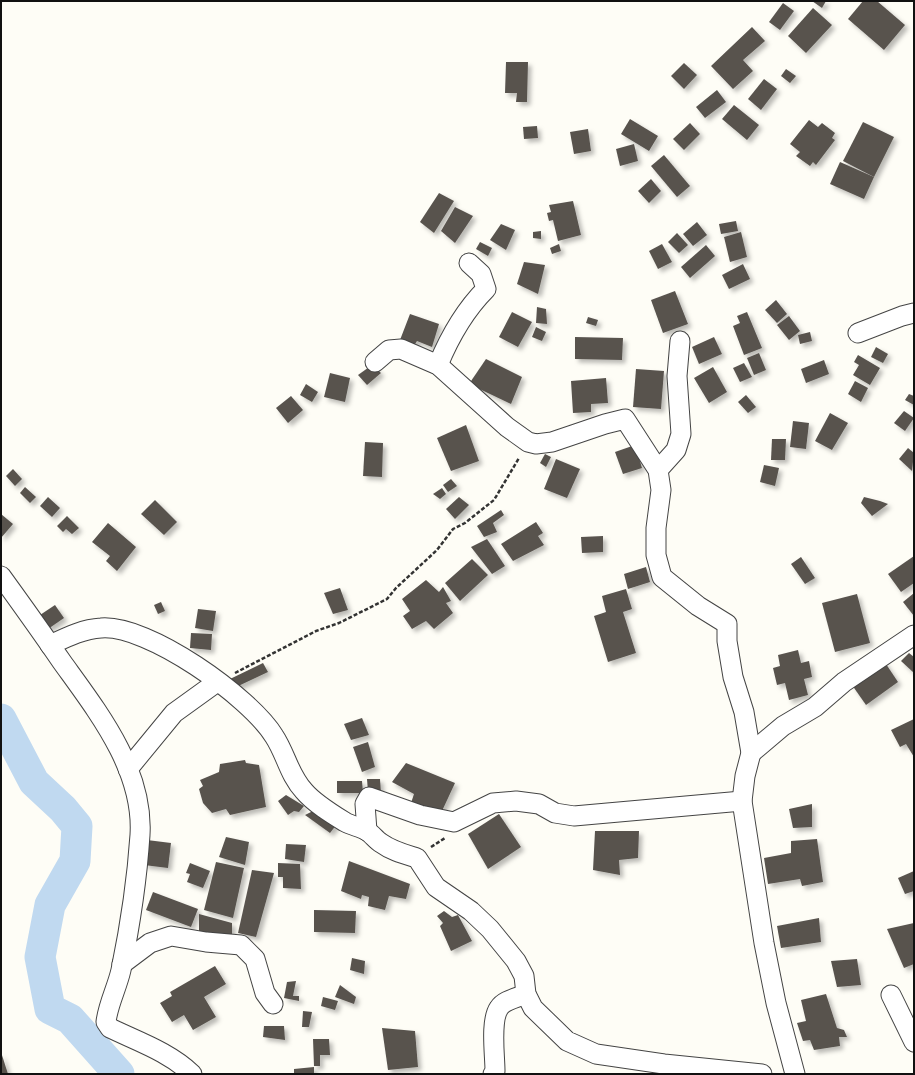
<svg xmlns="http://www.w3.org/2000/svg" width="915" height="1075" viewBox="0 0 915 1075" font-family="'PT Serif',serif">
<defs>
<filter id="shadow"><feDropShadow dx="3.5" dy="3.5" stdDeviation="2" flood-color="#0004"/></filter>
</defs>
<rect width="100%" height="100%" fill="#fefdf6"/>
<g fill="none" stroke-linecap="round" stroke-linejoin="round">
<polyline stroke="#c0d9f0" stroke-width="31" points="1,719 34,782 63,809 77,826 75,861 50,905 40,957 50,1009 70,1019 119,1074"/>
</g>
<g fill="#58534e" filter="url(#shadow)">
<polygon points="812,1 826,1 822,8"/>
<polygon points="863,1 877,1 905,25 884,50 848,19"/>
<polygon points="783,3 794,11 780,30 769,22"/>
<polygon points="813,8 832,25 806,53 788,36"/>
<polygon points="752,27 765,41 743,60 753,71 733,89 711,66"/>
<polygon points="506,62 528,62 527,102 516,102 517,93 505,93"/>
<polygon points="684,63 697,75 684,89 671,76"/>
<polygon points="786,69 796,76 790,83 781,76"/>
<polygon points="764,79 777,89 761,110 748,99"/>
<polygon points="717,90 726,102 705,118 696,107"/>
<polygon points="734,105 759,125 747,140 722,119"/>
<polygon points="630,119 658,136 649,151 621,134"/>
<polygon points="809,120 818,127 822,123 835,133 832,138 835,140 816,165 813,162 810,166 796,156 800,152 790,144"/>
<polygon points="863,122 894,137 874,177 843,161"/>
<polygon points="690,123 700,134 684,150 673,139"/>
<polygon points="537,126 538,138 524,139 523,127"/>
<polygon points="588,129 591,151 574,154 570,132"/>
<polygon points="634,144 638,161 620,166 616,149"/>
<polygon points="664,155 690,186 677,197 651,166"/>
<polygon points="840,162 874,177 864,199 830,184"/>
<polygon points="651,179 661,191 649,203 638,191"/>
<polygon points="439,193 454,201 434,233 420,222"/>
<polygon points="573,201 581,235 558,241 553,220 549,221 547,213 551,212 549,205"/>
<polygon points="455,207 473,216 455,243 441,231"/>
<polygon points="736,221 738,231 721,234 719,224"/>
<polygon points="697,222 707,235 693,246 683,234"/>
<polygon points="501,224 515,230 506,250 490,240"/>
<polygon points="541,231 541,239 533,238 533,232"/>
<polygon points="741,232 747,257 730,262 724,237"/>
<polygon points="677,233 688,245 679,253 668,242"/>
<polygon points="480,242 492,248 488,256 476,249"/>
<polygon points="559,244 561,251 552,254 550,248"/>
<polygon points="662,244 672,262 658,269 649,251"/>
<polygon points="706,245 715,256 690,278 681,267"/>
<polygon points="524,262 545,265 538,294 517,284"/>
<polygon points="743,264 750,279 729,289 722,275"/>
<polygon points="675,291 688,324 663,333 651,300"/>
<polygon points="776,300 787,314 777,323 765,310"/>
<polygon points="537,307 546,309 547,324 536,323"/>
<polygon points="512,312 532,322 518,347 499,337"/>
<polygon points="747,312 762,348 744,355 733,326 740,323 737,316"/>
<polygon points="410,314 439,324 432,347 417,341 413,347 400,340"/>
<polygon points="789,316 800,331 789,340 777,325"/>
<polygon points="588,317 598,320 596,326 586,323"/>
<polygon points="536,327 546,332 542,341 532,337"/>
<polygon points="810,332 812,341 800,344 798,335"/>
<polygon points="575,337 623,338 622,360 575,359"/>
<polygon points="714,337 722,354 699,364 692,347"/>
<polygon points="876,347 888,354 883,363 871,357"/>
<polygon points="759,353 766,370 754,375 747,358"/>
<polygon points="858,355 880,368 870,385 853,375 859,365 854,362"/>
<polygon points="486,359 522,377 511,404 469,384"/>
<polygon points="824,360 829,374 806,383 801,369"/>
<polygon points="744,363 752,377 740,382 733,368"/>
<polygon points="372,365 381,373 367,385 358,375"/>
<polygon points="713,367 727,392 709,403 694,378"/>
<polygon points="636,369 664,371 661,409 633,407"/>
<polygon points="330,373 350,378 345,402 324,397"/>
<polygon points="606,378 608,403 591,404 591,412 573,413 571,381"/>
<polygon points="855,381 868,388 861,402 848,394"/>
<polygon points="306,384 318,392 312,402 300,395"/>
<polygon points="909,394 914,396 914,405 905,400"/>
<polygon points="746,395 756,407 748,413 738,402"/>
<polygon points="291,396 303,410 288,423 276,408"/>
<polygon points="904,411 914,418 905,431 894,423"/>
<polygon points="830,413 848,423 832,450 815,441"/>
<polygon points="793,421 809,423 806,449 790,447"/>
<polygon points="466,425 479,461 451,471 437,438"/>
<polygon points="772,439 786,439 785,460 771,460"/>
<polygon points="365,442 383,443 382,477 363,476"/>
<polygon points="635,445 642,468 623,474 615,452"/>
<polygon points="908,448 914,453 912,471 899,459"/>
<polygon points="545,454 551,457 546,467 540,463"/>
<polygon points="556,459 580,469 567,498 544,489"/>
<polygon points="764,465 779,468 775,486 760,482"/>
<polygon points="13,469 22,479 15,486 6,476"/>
<polygon points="451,479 457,486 448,492 443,485"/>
<polygon points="25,487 36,497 30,503 20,493"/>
<polygon points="442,488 446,494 440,499 433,494"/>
<polygon points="48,497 60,508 52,517 40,506"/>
<polygon points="459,497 469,505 455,519 446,509"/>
<polygon points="864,497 880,501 888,504 872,516 861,503"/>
<polygon points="155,500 177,522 164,535 141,514"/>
<polygon points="501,510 504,515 493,523 497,532 484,537 477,526"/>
<polygon points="1,514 13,524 1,538"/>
<polygon points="67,516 79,528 72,534 66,529 63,532 57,526"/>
<polygon points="536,522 543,533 538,536 544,545 513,561 501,544"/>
<polygon points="108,523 136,547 117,571 106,561 110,556 92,542"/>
<polygon points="603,536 603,552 582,553 581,537"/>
<polygon points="487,539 505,566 492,574 471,547"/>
<polygon points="914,556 914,583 901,592 888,574"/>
<polygon points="801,557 815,578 805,584 791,564"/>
<polygon points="472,559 488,575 460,601 445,583"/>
<polygon points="646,567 650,582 628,589 624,574"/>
<polygon points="426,580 439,592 443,587 451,601 446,603 453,613 434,629 426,621 412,629 403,616 410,611 402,599"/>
<polygon points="340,588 348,610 333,614 324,593"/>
<polygon points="626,589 632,609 623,612 636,653 608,662 594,616 606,612 602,596"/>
<polygon points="914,593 914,616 903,602"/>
<polygon points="857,594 870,643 835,652 822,603"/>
<polygon points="161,602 165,611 158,614 154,605"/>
<polygon points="55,605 64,618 48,629 40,615"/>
<polygon points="198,609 216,611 213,631 195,628"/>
<polygon points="191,633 212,634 211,650 190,648"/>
<polygon points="798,650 801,663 809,661 812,677 804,679 808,695 789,700 785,683 777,685 773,668 780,666 778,655"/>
<polygon points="909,653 914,657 914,673 901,661"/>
<polygon points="884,661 898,682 866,705 852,685"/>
<polygon points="263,663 268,672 234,688 230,679"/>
<polygon points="362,718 369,735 351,740 344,724"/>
<polygon points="914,719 914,757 906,744 900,747 891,730"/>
<polygon points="368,742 375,767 362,772 353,747"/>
<polygon points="245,760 246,763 259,765 266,807 230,815 226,809 212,813 203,803 199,789 203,786 200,780 219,772 220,764"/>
<polygon points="406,763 455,783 442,811 411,803 414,794 392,782"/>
<polygon points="367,779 380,779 381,793 368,792"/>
<polygon points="337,781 362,781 363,793 337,793"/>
<polygon points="286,795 304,806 299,812 294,811 288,815 278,801"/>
<polygon points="812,804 812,827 793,828 789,809"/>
<polygon points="315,810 337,824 330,833 305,815"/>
<polygon points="499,814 521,847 488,869 468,834"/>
<polygon points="595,831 639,831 638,858 619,860 620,875 593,870"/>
<polygon points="226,837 249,842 245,865 219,857"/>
<polygon points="817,839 823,882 802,886 800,879 768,884 764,858 791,853 791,841"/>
<polygon points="147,840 171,843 168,868 144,865"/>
<polygon points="286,844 306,845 304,862 285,859"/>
<polygon points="349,861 410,884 406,899 389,896 385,910 368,906 369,897 362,895 361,899 341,891"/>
<polygon points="216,862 244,868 233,918 204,910"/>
<polygon points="190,863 210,871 203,888 187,882 190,874 186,873"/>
<polygon points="278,863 300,864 301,889 283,888 283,877 278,877"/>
<polygon points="252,870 274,873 256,937 238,933"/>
<polygon points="914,871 914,891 905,894 898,878"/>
<polygon points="153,892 198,909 191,927 146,910"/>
<polygon points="314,910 356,911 355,933 314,932"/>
<polygon points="444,911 452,917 458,915 472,941 451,951 440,926 443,923 437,916"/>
<polygon points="199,914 232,923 232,941 199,935"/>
<polygon points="819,918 821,942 781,948 777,926"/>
<polygon points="914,923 914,964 904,968 887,929"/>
<polygon points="352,958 365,961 364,974 350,970"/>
<polygon points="857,959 861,985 837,987 831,961"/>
<polygon points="215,966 226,984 204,997 216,1017 193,1030 184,1015 172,1022 160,1003 172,996 170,992"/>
<polygon points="296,981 293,996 299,996 299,1001 284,998 287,982"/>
<polygon points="340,985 356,997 354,1004 335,997"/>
<polygon points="826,994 837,1028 844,1030 847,1037 839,1037 840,1046 814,1050 810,1040 803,1041 797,1023 806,1021 801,1000"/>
<polygon points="323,997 338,1001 335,1010 321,1006"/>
<polygon points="303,1011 312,1012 309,1027 302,1027"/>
<polygon points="264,1026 284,1026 285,1040 263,1037"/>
<polygon points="382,1028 415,1031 418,1067 388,1070"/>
<polygon points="313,1039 329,1039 330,1055 320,1055 320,1066 314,1066"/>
<polygon points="1,1052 8,1074 1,1074"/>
<polygon points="314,1067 314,1074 294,1074 294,1069"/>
</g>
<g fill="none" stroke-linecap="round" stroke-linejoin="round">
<defs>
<g id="minor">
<polyline points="858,333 902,316 914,313"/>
<polyline points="375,362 389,350 401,349 438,365 507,427 528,442 536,444 552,442 605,424 625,419 658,470 661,490 656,528 656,555 662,577 698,606 727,624 727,641 733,677 744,712 751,753 745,776 742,801 764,943 776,1003 795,1074"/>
<path d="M 438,365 C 450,336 464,311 486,289 L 481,274 L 469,263"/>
<polyline points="658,470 676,450 681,434 677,376 680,341"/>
<path d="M 1,576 C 22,605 42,633 62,662 C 98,712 144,770 140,835 C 137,880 130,926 121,970 C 117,988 108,1004 106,1022 L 110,1028 C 139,1042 169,1052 192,1074"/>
<path d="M 50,645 C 67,637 83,629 101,628 C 148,624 250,697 274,736 C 286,754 289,775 304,791 C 314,803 332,814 345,822 C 352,826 361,827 367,831 C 372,834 376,840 381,843 C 392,851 404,854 417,858 L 436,887 L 471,911 L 490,929 L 516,961 L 524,976 L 526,994 L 533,1008 L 567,1041 L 596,1054 L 664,1064 L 762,1074"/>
<polyline points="751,753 783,726 815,707 844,682 914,635"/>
<polyline points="128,769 174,713 217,682"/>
<polyline points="367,831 365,804 369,797 420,815 454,822 493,803 516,801 539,804 555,813 574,816 742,801"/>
<polyline points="122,964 150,943 171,936 206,942 241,945 255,959 265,993 273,1004"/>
<polyline points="891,995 914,1042"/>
<path d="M 493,1074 L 495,1071 C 495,1055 490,1021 499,1008 C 504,1000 517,998 526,994"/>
</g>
</defs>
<use href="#minor" stroke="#444" stroke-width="21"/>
<g stroke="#333" stroke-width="2.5" stroke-dasharray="4 2" stroke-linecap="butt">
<polyline points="235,673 316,631 339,623 387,599 396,588 437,550 453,529 465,523 494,500 519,458"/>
<polyline points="431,847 445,838"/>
</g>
<use href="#minor" stroke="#fff" stroke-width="19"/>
</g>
<rect width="915" height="1075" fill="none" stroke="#111111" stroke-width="4"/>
</svg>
